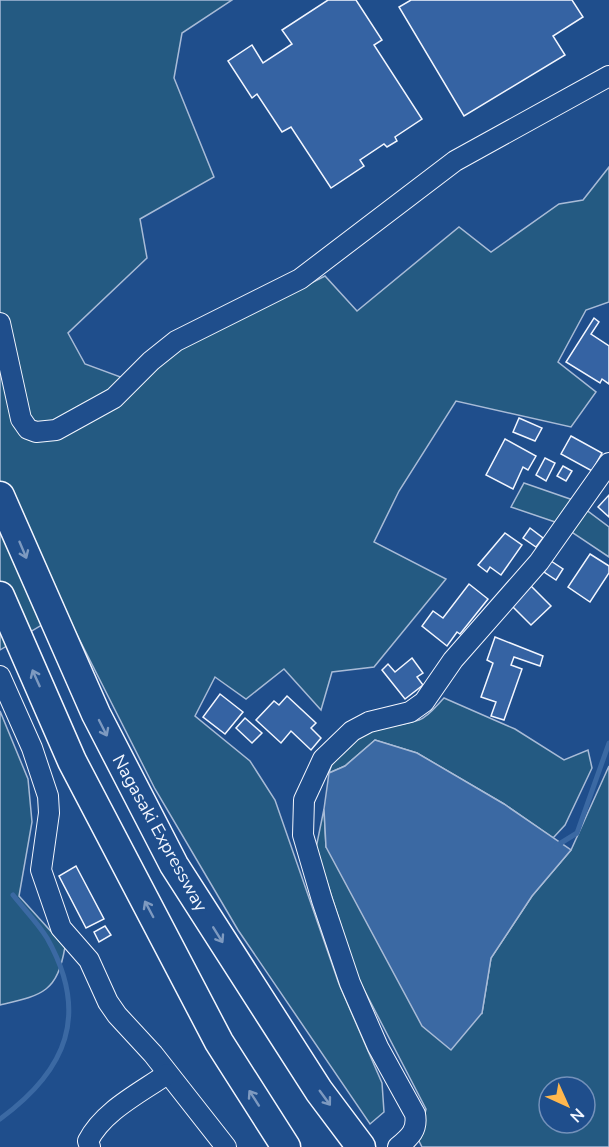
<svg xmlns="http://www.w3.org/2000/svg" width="609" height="1147" viewBox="0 0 609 1147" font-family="'Nunito Sans',sans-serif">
<rect width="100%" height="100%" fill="#1f4e8c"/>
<g fill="#245a82" stroke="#a8bbd7" stroke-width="1.5" fill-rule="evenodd">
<polygon points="0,0 232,0 182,33 174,78 214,177 140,219 147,258 68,333 85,364 123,378 325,276 357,311 459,227 491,252 559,204 583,200 609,167 609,302 586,310 558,362 596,392 571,427 456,401 399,491 374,542 446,579 374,667 332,672 321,710 284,669 246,699 215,677 195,716 250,761 275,800 339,984 382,1083 384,1112 370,1124 238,930 155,789 65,611 0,650"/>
<polygon points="524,483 573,500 609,527 609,557 558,523 511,507"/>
<path d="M 444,698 L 515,729 L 564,760 L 588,750 L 592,768 L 565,825 L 553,838 L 504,804 L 417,753 L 375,740 L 345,766 L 329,773 C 342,724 381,732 419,720 C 428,717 437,705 444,698 Z"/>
<path d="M 0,711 L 28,779 L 32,822 L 19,896 L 65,947 C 57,993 42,995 0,1005 Z"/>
<path d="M 609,766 L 609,1147 L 422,1147 L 419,1141 L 426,1109 L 358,978 L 316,848 L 324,809 L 326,847 L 482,1013 L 491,958 L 532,896 L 571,850 ZM 549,1087 L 585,1087 L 585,1123 L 549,1123 Z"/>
</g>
<polygon fill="#3b69a3" stroke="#a8bbd7" stroke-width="1.5" points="375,740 417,753 504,804 571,850 532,896 491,958 482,1013 451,1050 422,1026 326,847 324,809 329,773 345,766"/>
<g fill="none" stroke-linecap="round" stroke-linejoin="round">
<g stroke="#3b69a3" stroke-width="5">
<polyline points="556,846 577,833 609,743"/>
<path d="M 0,1119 C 67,1070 90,1014 47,938 C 38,923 24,909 13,895"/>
</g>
</g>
<g fill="#3563a3" stroke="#f2f6ff" stroke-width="1.5">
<polygon points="328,0 356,0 382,40 374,45 422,119 395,137 397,141 387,147 384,144 360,160 364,166 331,188 291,127 282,132 257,94 252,98 228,61 252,45 263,63 292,44 282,30"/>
<polygon points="411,0 572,0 583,17 553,36 565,55 464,116 399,7"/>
<polygon points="594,318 599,322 591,334 609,346 609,384 602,379 600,383 566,362"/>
<polygon points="519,418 542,428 535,441 513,432"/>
<polygon points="571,436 602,453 592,471 561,454"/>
<polygon points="505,439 536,456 528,470 523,467 513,489 486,475"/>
<polygon points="545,458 555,463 546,481 536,475"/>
<polygon points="563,466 572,471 566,481 557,476"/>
<polygon points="609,495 609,517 598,507"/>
<polygon points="530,528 543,538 536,547 523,538"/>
<polygon points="505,533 522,545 501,575 490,567 487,572 478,565"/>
<polygon points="590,554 609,566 609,573 590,602 568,587"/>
<polygon points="551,561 563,569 556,580 544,572"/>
<polygon points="469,584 488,599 460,634 457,632 447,646 422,626 433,611 443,618"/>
<polygon points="531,586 551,606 531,625 512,606"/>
<polygon points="495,637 543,656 540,666 514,657 511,665 522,669 504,720 491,716 496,702 481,697 493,663 487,660"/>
<polygon points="412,658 423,673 417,677 423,685 405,699 382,670 388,664 395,672"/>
<polygon points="220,694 243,712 225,734 203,717"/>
<polygon points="287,696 316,723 311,728 321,738 311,750 291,731 281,743 256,720 274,701 279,705"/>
<polygon points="245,718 262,733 252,743 236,728"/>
<polygon points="76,866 104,919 86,928 59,876"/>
<polygon points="105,926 111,935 99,942 94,932"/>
</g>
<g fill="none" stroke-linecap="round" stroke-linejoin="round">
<defs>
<g id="minor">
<polyline points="0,323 21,419 28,429 36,432 56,430 114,398 151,361 176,341 300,279 455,161 609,76"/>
<polyline points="0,676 32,748 48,796 49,813 41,870 61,928 89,960 108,1002 117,1015 153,1054 226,1147"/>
<path d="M 90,1147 L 88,1141 C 103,1111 140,1093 167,1074"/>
<path d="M 398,1147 C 410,1137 418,1130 415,1114 L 378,1047 L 350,983 L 322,900 L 303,835 L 304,800 L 323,759 L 352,731 L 369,722 L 410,712 L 424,702 L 453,660 L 539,562 L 609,463"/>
</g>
<g id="highway">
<polyline points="0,496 96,714 174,865 319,1091 361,1147"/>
<polyline points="0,596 72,761 219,1042 286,1147"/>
</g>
</defs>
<use href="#minor" stroke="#f2f6ff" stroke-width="22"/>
<use href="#highway" stroke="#f2f6ff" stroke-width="31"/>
<use href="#minor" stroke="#1f4e8c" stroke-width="20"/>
<use href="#highway" stroke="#1f4e8c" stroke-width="28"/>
</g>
<defs><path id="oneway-shaft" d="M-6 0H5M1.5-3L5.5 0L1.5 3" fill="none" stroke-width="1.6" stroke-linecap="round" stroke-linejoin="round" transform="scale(1.5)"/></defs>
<g stroke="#7e9ac0">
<use href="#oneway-shaft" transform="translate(23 550) rotate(67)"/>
<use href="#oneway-shaft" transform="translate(36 678) rotate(-114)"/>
<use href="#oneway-shaft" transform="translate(103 728) rotate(63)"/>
<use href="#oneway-shaft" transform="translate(149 909) rotate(-118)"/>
<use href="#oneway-shaft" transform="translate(218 935) rotate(58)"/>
<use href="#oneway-shaft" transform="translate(254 1098) rotate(-123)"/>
<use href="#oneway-shaft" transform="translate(325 1098) rotate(54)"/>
</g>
<g text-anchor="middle" stroke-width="4.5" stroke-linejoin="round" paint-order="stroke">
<g font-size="18" fill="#f2f6ff" stroke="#1f4e8c">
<text transform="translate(160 833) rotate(61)" y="6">Nagasaki Expressway</text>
</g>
</g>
<g transform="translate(567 1105) rotate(135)"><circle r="28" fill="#1f4e8c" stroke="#7391ba" stroke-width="1.5"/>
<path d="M0-4.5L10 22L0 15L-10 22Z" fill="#ffb74d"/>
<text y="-9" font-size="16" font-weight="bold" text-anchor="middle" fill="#f2f6ff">N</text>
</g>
</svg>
